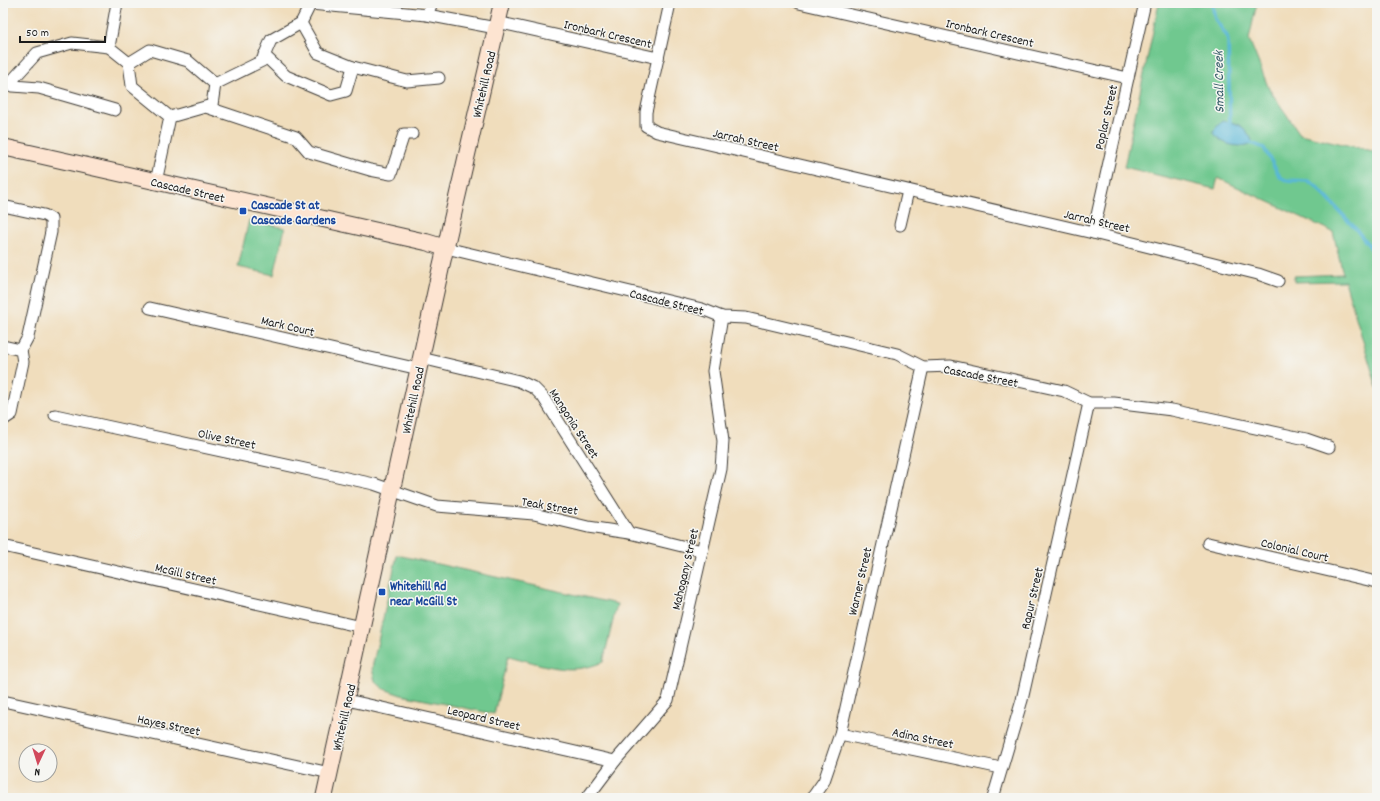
<svg xmlns="http://www.w3.org/2000/svg" width="1380" height="801" viewBox="0 0 1380 801" font-family="Dekko,sans-serif">
<rect width="100%" height="100%" fill="#f6f6f2"/>
<filter id="ink" filterUnits="userSpaceOnUse"><feTurbulence type="fractalNoise" baseFrequency=".025" numOctaves="2"/><feDisplacementMap in="SourceGraphic" scale="8" xChannelSelector="R" yChannelSelector="G"/><feConvolveMatrix kernelMatrix="1 2 1 2 8 2 1 2 1" color-interpolation-filters="sRGB"/></filter>
<filter id="wash" filterUnits="userSpaceOnUse"><feTurbulence type="fractalNoise" baseFrequency=".012" numOctaves="4" result="noise"/><feDisplacementMap in="SourceGraphic" scale="16" xChannelSelector="R" yChannelSelector="G"/><feGaussianBlur stdDeviation="0.9" result="paint"/><feColorMatrix in="noise" values="0 0 0 0 0 0 0 0 0 0 0 0 0 0 0 0 0 1.4 0 .05"/><feComposite in="paint" operator="in"/></filter>
<g filter="url(#wash)">
<rect width="100%" height="100%" fill="#f0ddbc"/>
<g fill="#6fc88f" stroke="#467256">
<polygon points="1159,3 1257,3 1249,39 1269,89 1300,134 1377,152 1377,388 1345,281 1294,282 1294,276 1343,274 1333,232 1218,178 1215,189 1124,167"/>
<polygon points="249,220 285,228 274,275 238,267"/>
<path d="M 397,555 L 617,604 L 603,662 C 567,677 543,664 508,656 L 494,714 L 401,695 L 384,689 L 375,681 L 372,668 Z"/>
</g>
<path fill="#58b7d7" stroke="#3a6a7a" d="M 1222,121 C 1237,122 1245,126 1252,140 L 1250,144 C 1237,149 1219,144 1213,131 Z"/>
<g fill="none" stroke-linecap="round" stroke-linejoin="round">
<g stroke="#58b7d7" stroke-width="3.5">
<polyline points="1212,3 1215,19 1227,36 1228,42 1230,126"/>
<polyline points="1247,141 1264,148 1280,177 1286,180 1308,181 1315,185 1355,228 1377,256"/>
</g>
</g>
</g>
<g filter="url(#ink)">
<g fill="none" stroke-linecap="round" stroke-linejoin="round">
<defs>
<g id="street">
<polyline points="117,3 109,47 129,63"/>
<polyline points="799,3 1128,78"/>
<polyline points="311,4 427,15 496,28"/>
<polyline points="427,15 432,3"/>
<polyline points="497,22 658,58 670,3"/>
<polyline points="301,23 318,53 353,67 407,81 439,78"/>
<polyline points="264,55 286,76 331,95 346,91 353,67"/>
<polyline points="658,58 646,112 646,126 657,132 1093,233 1258,274 1278,281"/>
<polyline points="3,83 13,86 39,88 115,110"/>
<polyline points="215,84 262,61 271,40 301,23 311,3"/>
<polyline points="8,85 37,53 72,43 109,47"/>
<polyline points="206,107 296,137 309,152 370,170 391,174 404,134 412,134"/>
<polyline points="156,182 170,117 132,86 129,63 150,50 188,61 215,84 212,105 170,117"/>
<polyline points="3,206 44,215 51,219 51,232 28,337 21,350"/>
<polyline points="900,225 908,191"/>
<polyline points="1093,233 1144,7"/>
<polyline points="446,248 702,309 722,317 746,318 897,354 923,367 951,366 1064,391 1089,403 1114,403 1172,410 1306,439 1329,447"/>
<polyline points="150,308 419,369"/>
<polyline points="3,346 21,350 23,362 12,414 3,420"/>
<polyline points="421,358 519,381 534,388 543,397 629,533"/>
<polyline points="55,415 374,484 437,506 534,514 588,527 629,533 702,551"/>
<polyline points="1208,543 1377,582"/>
<polyline points="3,546 362,627"/>
<polyline points="347,700 615,761"/>
<polyline points="3,701 330,773"/>
<polyline points="840,734 1001,768"/>
<polyline points="587,798 615,761 668,700 721,469 723,441 713,371 722,317"/>
<polyline points="812,798 824,781 840,734 923,367"/>
<polyline points="993,798 1022,700 1089,403"/>
</g>
<g id="secondary">
<polyline points="3,147 426,242 446,248"/>
<polyline points="324,798 441,267 502,3"/>
</g>
</defs>
<use href="#street" stroke="#3c3934" stroke-width="13"/>
<use href="#secondary" stroke="#3c3934" stroke-width="18"/>
<use href="#street" stroke="#fff" stroke-width="11"/>
<use href="#secondary" stroke="#fde4d1" stroke-width="16"/>
</g>
</g>
<g fill="#1a4fb4" stroke="#f6f6f2" stroke-width="1.5">
<rect x="239" y="207" width="8" height="8" rx="2"/>
<rect x="378" y="588" width="8" height="8" rx="2"/>
</g>
<g text-anchor="middle" stroke-width="3" stroke-linejoin="round" paint-order="stroke">
<g font-size="13" fill="#1c1c1c" stroke="#f6f6f2">
<text transform="translate(990 32) rotate(13)" y="5">Ironbark Crescent</text>
<text transform="translate(608 33) rotate(13)" y="5">Ironbark Crescent</text>
<text transform="translate(483 84) rotate(-77)" y="5">Whitehill Road</text>
<text transform="translate(1105 117) rotate(-77)" y="5">Poplar Street</text>
<text transform="translate(746 139) rotate(13)" y="5">Jarrah Street</text>
<text transform="translate(188 189) rotate(13)" y="5">Cascade Street</text>
<text transform="translate(1097 220) rotate(13)" y="5">Jarrah Street</text>
<text transform="translate(667 301) rotate(14)" y="5">Cascade Street</text>
<text transform="translate(288 325) rotate(13)" y="5">Mark Court</text>
<text transform="translate(981 375) rotate(11)" y="5">Cascade Street</text>
<text transform="translate(412 400) rotate(-78)" y="5">Whitehill Road</text>
<text transform="translate(575 423) rotate(57)" y="5">Mangonia Street</text>
<text transform="translate(227 438) rotate(12)" y="5">Olive Street</text>
<text transform="translate(550 505) rotate(10)" y="5">Teak Street</text>
<text transform="translate(1295 549) rotate(13)" y="5">Colonial Court</text>
<text transform="translate(684 569) rotate(-77)" y="5">Mahogany Street</text>
<text transform="translate(186 573) rotate(13)" y="5">McGill Street</text>
<text transform="translate(859 581) rotate(-77)" y="5">Warner Street</text>
<text transform="translate(1031 598) rotate(-77)" y="5">Rapur Street</text>
<text transform="translate(343 717) rotate(-77)" y="5">Whitehill Road</text>
<text transform="translate(484 717) rotate(13)" y="5">Leopard Street</text>
<text transform="translate(169 724) rotate(12)" y="5">Hayes Street</text>
<text transform="translate(923 737) rotate(12)" y="5">Adina Street</text>
</g>
<g font-size="13" font-weight="bold" fill="#164399" stroke="#f6f6f2" text-anchor="start">
<text x="251" y="209">Cascade St at<tspan x="251" dy="15">Cascade Gardens</tspan></text>
<text x="390" y="590">Whitehill Rd<tspan x="390" dy="15">near McGill St</tspan></text>
</g>
<g font-size="14" font-style="italic" fill="#345a67" stroke="#f6f6f2">
<text transform="translate(1218 82) rotate(-91)" y="5">Small Creek</text>
</g>
</g>
<rect width="1380" height="801" fill="none" stroke="#f6f6f2" stroke-width="16"/>
<g transform="translate(38 763) rotate(184)"><circle r="19" fill="#f6f6f2" stroke="#9f9f9c"/>
<path d="M0-3L7 15L0 10L-7 15Z" fill="#d1495b"/>
<text y="-6" font-size="11" font-weight="bold" text-anchor="middle" fill="#1c1c1c">N</text>
</g>
<path d="M20 36v6h85v-6" fill="none" stroke="#1c1c1c" stroke-width="2"/>
<text x="26" y="36" font-size="12" fill="#1c1c1c" stroke="#f6f6f2" stroke-width="3" paint-order="stroke">50 m</text>
</svg>
